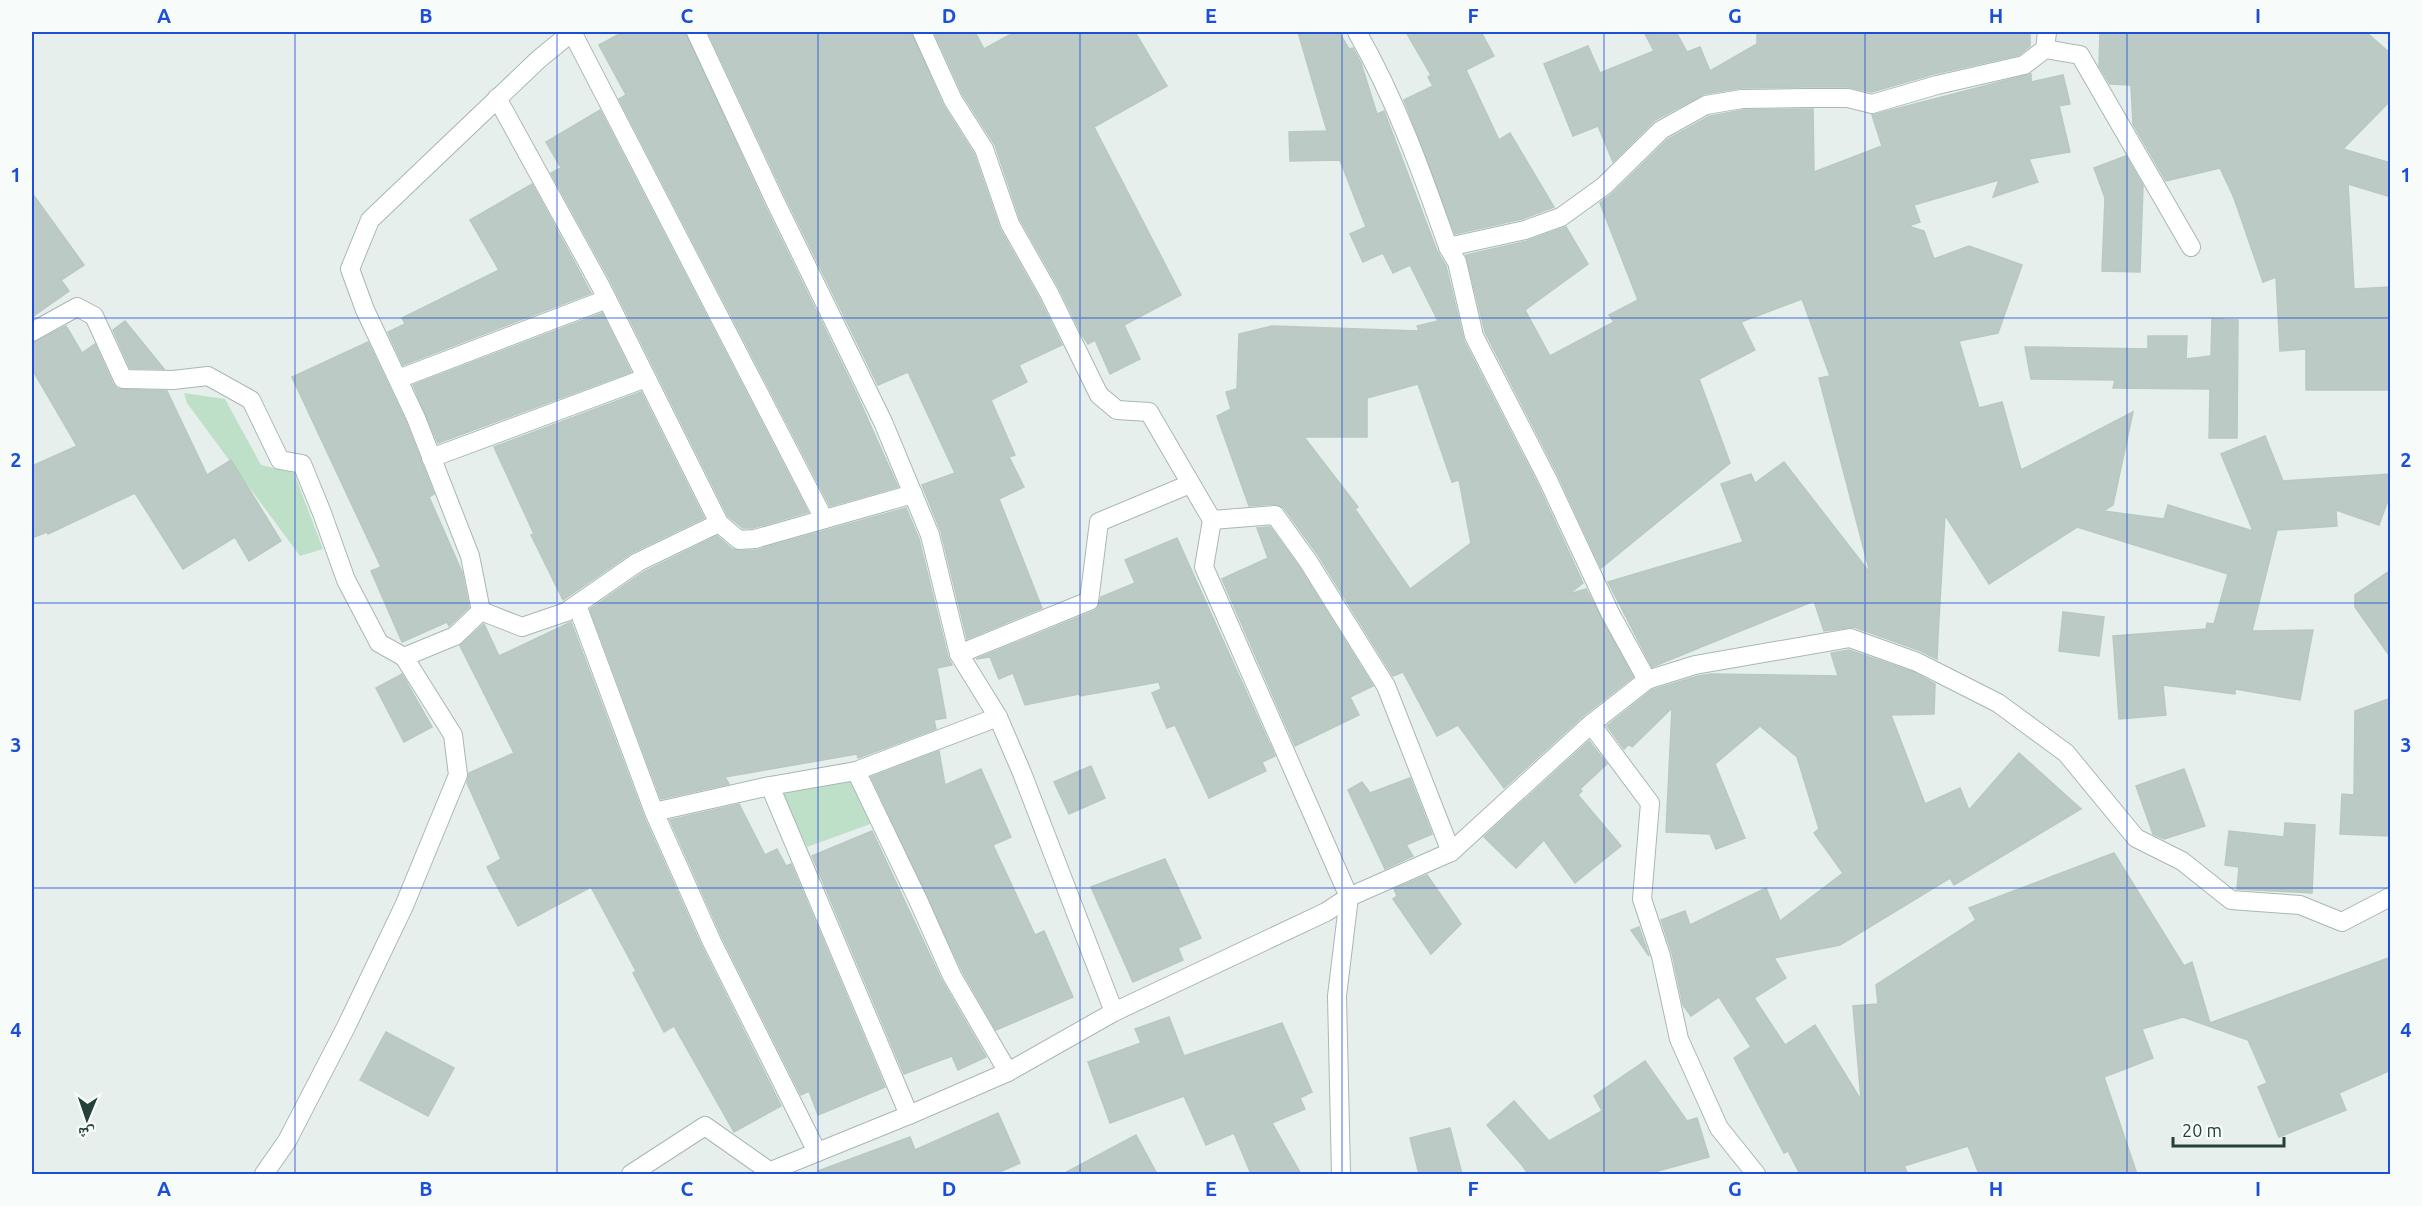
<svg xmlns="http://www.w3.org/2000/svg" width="2422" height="1206" viewBox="0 0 2422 1206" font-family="Ubuntu,'Noto Naskh Arabic',sans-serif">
<rect width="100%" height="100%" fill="#e6efeb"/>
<g fill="#bfe0c8">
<polygon points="184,393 225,399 261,465 294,473 323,549 300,556 187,403"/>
<polygon points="854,780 873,823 807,847 782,793"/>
</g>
<g fill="#bbcac4" stroke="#b8c9c2" stroke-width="1.5" fill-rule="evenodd">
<polygon points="623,32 685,32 764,204 857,395 898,487 830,506 619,99 626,95 599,45"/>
<polygon points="708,32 911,32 943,105 974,154 1000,229 1039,298 1062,345 1019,365 1027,382 991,400 1015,455 1009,457 1024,487 999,499 1042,608 967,639 941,532 922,485 955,473 908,372 878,385 784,194"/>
<polygon points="934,32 975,32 984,49 1015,32 1135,32 1167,86 1094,127 1181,295 1124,325 1140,359 1110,374 1095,340 1088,344 1082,335 1059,288 1020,219 995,145 963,95"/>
<path d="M 1298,32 L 1339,32 L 1349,49 L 1353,48 L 1361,63 L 1377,114 L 1384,111 L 1437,251 L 1446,266 L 1464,341 L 1538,485 L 1583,583 L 1569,594 L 1586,589 L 1633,677 L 1583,716 L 1504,788 L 1458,725 L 1437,736 L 1403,672 L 1393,676 L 1318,555 L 1284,508 L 1275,504 L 1249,506 L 1217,416 L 1231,409 L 1226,392 L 1237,389 L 1239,334 L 1272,326 L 1419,331 L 1417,326 L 1438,321 L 1410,265 L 1393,273 L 1383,253 L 1363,262 L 1350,234 L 1366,227 L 1340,160 L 1290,161 L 1289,132 L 1327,131 ZM 1418,384 L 1452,482 L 1459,480 L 1471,543 L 1410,589 L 1355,509 L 1358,507 L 1304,437 L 1367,437 L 1367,398 Z"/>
<polygon points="1406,32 1481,32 1494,56 1466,70 1499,140 1510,133 1554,207 1522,219 1455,234 1404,100 1433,86 1428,77 1431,75"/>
<polygon points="1644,32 1676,32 1687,52 1700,47 1710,71 1757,44 1757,32 2030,32 2030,46 2019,55 1934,74 1872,92 1848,87 1807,87 1742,88 1704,94 1655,120 1613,162 1598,126 1573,136 1544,64 1588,46 1600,73 1654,51"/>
<polygon points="2100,32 2366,32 2391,54 2391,100 2343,149 2391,163 2391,197 2348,184 2354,289 2390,287 2391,390 2306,390 2306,349 2280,351 2276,277 2263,282 2234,198 2220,168 2166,181 2133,124 2131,85 2110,84 2099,66"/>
<polygon points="2031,74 2031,82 2063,75 2070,104 2059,106 2070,152 2029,159 2038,182 1993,197 1999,180 1914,205 1920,222 1908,226 1924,231 1934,259 1969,246 2022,265 1998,333 1959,341 1979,408 2002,402 2021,470 2133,412 2113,505 2103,511 2164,519 2168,505 2253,531 2221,454 2265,436 2283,481 2391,474 2391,492 2379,525 2336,510 2337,526 2277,530 2252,631 2313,630 2300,700 2235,689 2235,694 2163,685 2166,715 2119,719 2113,636 2206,629 2207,623 2214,624 2228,574 2077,527 1989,584 1945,515 1938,636 1935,638 1938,638 1937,659 1921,651 1854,627 1824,631 1814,601 1652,667 1608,582 1743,542 1721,484 1751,474 1755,483 1784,462 1870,573 1819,378 1830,376 1802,299 1741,322 1755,350 1699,379 1730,463 1601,568 1558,475 1485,332 1466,255 1527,241 1566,227 1588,264 1525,310 1550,356 1614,322 1609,315 1638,300 1600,203 1612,194 1668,139 1710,116 1743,110 1813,109 1814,172 1882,146 1872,115"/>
<polygon points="600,110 808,512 753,528 743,528 728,516 610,280 551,173 561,168 546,142"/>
<polygon points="2126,156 2143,186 2140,272 2102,271 2105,198 2094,168"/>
<polygon points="532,184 591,293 403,365 388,332 405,324 402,318 499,270 470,220"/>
<polygon points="32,193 84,265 61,280 69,291 32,317"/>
<polygon points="602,313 631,372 438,443 413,385"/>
<polygon points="2212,319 2238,320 2237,438 2209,438 2210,389 2113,388 2115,380 2031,379 2025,347 2148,349 2148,336 2187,336 2186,359 2211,356"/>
<polygon points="125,321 164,369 130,368 113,330"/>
<polygon points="66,326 82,353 95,344 113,384 117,389 167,391 207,475 231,460 281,541 249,561 235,537 183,569 135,493 48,534 47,532 32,538 32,466 77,446 32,369 32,343"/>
<polygon points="368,342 406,422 434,494 429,497 462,572 469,607 449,626 447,622 402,642 371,571 381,567 292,377"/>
<polygon points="641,392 704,518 633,552 563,600 531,535 534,534 494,447"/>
<polygon points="906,508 919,539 948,657 952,665 937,668 946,718 934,720 936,729 858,758 857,754 725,777 729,784 661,799 590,609 644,572 717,536 732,549 740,551 756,550"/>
<polygon points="1270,527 1299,567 1373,686 1350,697 1359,715 1295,746 1222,579 1268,558 1257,528"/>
<polygon points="1177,538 1275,756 1262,762 1266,771 1209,798 1175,725 1167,728 1152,693 1161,689 1159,682 1080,696 1079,694 1025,705 1013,673 999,679 990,657 976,659 1094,611 1098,607 1101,597 1135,583 1125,560"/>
<polygon points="2391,570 2391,658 2355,607 2355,595"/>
<polygon points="2063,612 2104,617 2099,656 2059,651"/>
<polygon points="571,622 644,817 702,947 781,1106 734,1132 674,1026 664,1032 633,973 636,971 591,887 518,926 487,867 501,859 467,783 469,773 514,753 460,646 484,624 499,656"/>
<polygon points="1849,650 1913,672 1935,684 1934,714 1891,715 1925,804 1960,788 1969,810 2019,753 2081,809 1954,885 1950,878 1840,945 1774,958 1786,978 1754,998 1785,1045 1815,1025 1861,1100 1853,1006 1878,1004 1876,985 1976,920 1969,908 2114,853 2184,966 2192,962 2210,1023 2391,957 2391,1070 2339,1093 2346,1110 2279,1137 2258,1087 2267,1083 2248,1040 2183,1017 2142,1029 2153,1058 2104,1077 2137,1174 1979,1174 1968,1146 1904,1166 1908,1174 1800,1174 1788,1151 1784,1153 1734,1058 1751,1047 1719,997 1691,1016 1683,1005 1672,953 1661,920 1685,911 1690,925 1766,888 1780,921 1843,873 1814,833 1819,829 1797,757 1760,726 1715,764 1745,838 1716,849 1710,834 1666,832 1672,708 1632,747 1629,744 1624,749 1607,726 1652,690 1698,676 1711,674 1838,676 1831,653"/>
<polygon points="402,674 432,727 404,742 376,688"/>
<polygon points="2391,698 2391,836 2340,834 2342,794 2354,795 2355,711"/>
<polygon points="1589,741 1607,764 1580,789 1582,791 1578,795 1621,846 1575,883 1544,840 1516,868 1484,837"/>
<polygon points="939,751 945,785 981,769 1011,837 993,845 1035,935 1044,931 1073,997 996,1030 962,971 871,777"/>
<polygon points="1091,766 1105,798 1069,814 1054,782"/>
<polygon points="2184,769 2205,826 2164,839 2153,834 2136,786"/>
<polygon points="1410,778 1432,834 1406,845 1413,856 1385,869 1348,790 1362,782 1370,793"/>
<polygon points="739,804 765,855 777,849 786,866 791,864 885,1087 818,1115 809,1091 801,1095 722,937 670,820"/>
<polygon points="2285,823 2315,825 2312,893 2237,889 2239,867 2225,865 2229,831 2284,837"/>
<polygon points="872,831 942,981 986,1057 958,1070 952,1056 904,1074 812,856"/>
<polygon points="1165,859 1201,938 1178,948 1183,960 1133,982 1091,887"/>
<polygon points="1427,875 1461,924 1431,954 1393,899 1397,896 1394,889"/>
<polygon points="1639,927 1649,956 1631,930"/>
<polygon points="1169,1017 1184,1056 1282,1023 1312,1092 1300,1098 1305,1109 1272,1123 1301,1174 1251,1174 1234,1133 1206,1145 1184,1096 1110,1123 1088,1062 1141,1043 1135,1029"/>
<polygon points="386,1032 454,1068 428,1116 360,1080"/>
<polygon points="1645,1061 1687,1121 1697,1118 1709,1157 1647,1174 1528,1174 1522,1165 1487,1125 1514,1101 1549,1141 1602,1111 1594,1096"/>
<polygon points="998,1113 1020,1163 995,1174 819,1174 818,1171 910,1137 915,1150"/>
<polygon points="1450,1128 1462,1174 1419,1174 1410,1138"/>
<polygon points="1136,1135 1157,1174 1063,1174"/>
</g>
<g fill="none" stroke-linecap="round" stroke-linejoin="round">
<defs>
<g id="minor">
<polyline points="572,32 824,519"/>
<polyline points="696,32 774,199 883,422 930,535 959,654 998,717 1022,773 1114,1012"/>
<polyline points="922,32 953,100 984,149 1010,224 1049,293 1099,395 1117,410 1149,412 1212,520 1204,567 1349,897 1337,996 1341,1174"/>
<path d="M 1357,32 C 1396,100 1422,173 1448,247 L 1457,262 L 1474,336 L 1548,480 L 1610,613 L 1647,680"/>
<polyline points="2045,49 2080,55 2191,247"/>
<polyline points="497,98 600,285 719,523"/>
<polyline points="1448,247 1525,230 1561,217 1604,186 1661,130 1706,105 1742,99 1807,98 1848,98 1872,104 1937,85 2024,65 2045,49 2047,32"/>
<polyline points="32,332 77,307 94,316 123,379 173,380 208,376 251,400 280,460 302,464 322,513 346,580 379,643 404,657 455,636 481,611"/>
<polyline points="398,379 607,299"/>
<polyline points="431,458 646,378"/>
<polyline points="1212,520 1275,515 1308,561 1386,686 1451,852"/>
<polyline points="577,605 654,812 712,942 817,1152"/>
<polyline points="481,611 470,556 416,418 365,310 350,269 370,220 539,59 572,32"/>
<polyline points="481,611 522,627 566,612 638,562 719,523 739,540 755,539 913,494"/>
<polyline points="959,654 1089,601 1099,522 1190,484"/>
<polyline points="1591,724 1650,803 1642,899 1661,956 1679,1039 1719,1128 1756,1174"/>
<polyline points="856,771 918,900 952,976 1008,1072"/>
<polyline points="770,786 909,1115"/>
<polyline points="654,812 770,786 856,771 998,717"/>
<polyline points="264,1174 287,1141 346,1027 404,906 458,775 453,735 404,657"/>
<polyline points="631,1174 705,1126 769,1171"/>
<polyline points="766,1174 766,1173 909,1115 1008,1072 1114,1012 1326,912 1349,897 1451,852 1591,724 1647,680 1695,665 1850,638 1917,662 1998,703 2066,753 2136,838 2182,861 2231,900 2300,905 2342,922 2390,897"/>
</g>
</defs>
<use href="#minor" stroke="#a8b8b2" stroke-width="20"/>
<use href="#minor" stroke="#fff" stroke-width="18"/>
</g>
<path fill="none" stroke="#1d4ed8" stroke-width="1.5" stroke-opacity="0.55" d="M 295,32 L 295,1174M 557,32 L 557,1174M 818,32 L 818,1174M 1080,32 L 1080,1174M 1342,32 L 1342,1174M 1604,32 L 1604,1174M 1865,32 L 1865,1174M 2127,32 L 2127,1174M 32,318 L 2390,318M 32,603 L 2390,603M 32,888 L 2390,888"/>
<rect width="2422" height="1206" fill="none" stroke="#f7fbf9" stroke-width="66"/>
<g transform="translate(87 1119) rotate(182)" stroke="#f7fbf9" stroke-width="4.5" paint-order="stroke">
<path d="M0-4.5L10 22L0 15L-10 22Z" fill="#24423a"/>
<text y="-9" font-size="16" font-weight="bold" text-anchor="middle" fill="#24423a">ش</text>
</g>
<path d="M2173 1137v9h111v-9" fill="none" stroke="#24423a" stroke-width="3"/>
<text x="2182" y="1137" font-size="18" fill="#24423a" stroke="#f7fbf9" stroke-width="4.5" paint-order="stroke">20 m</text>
<rect x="33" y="33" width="2356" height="1140" fill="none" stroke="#1d4ed8" stroke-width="2"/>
<g font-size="20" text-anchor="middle" font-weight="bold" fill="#1d4ed8">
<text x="164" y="23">A</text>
<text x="426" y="23">B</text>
<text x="687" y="23">C</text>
<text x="949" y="23">D</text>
<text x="1211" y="23">E</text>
<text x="1473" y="23">F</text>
<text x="1735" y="23">G</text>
<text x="1996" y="23">H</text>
<text x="2258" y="23">I</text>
<text x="16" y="182">1</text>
<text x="2406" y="182">1</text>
<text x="16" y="467">2</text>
<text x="2406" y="467">2</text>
<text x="16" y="752">3</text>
<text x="2406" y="752">3</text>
<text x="16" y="1037">4</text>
<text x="2406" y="1037">4</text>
<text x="164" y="1196">A</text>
<text x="426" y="1196">B</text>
<text x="687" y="1196">C</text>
<text x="949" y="1196">D</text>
<text x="1211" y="1196">E</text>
<text x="1473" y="1196">F</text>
<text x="1735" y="1196">G</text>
<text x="1996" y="1196">H</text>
<text x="2258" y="1196">I</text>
</g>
</svg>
